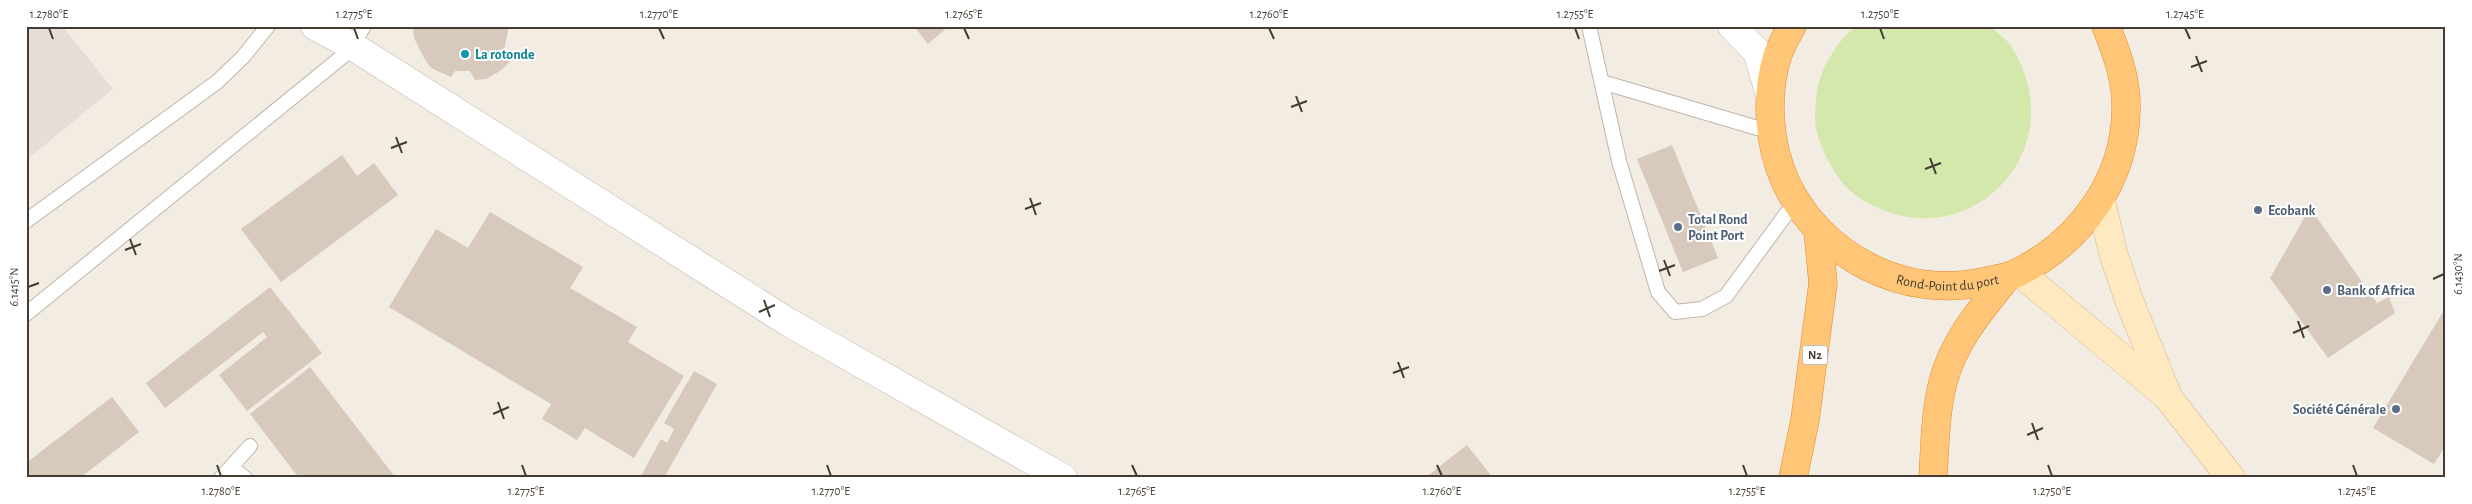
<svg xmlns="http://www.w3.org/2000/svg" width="2472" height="504" viewBox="0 0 2472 504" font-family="'Alegreya Sans',sans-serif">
<rect width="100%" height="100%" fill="#f2ece3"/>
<polygon fill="#e4ddd8" points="26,26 62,26 113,89 26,160"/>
<path fill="#d3e8aa" d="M 1857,26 L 1990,26 C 1995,31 2002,36 2007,41 C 2017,53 2024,70 2028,85 C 2048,171 1965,243 1883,210 C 1863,202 1845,190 1834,171 C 1825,155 1814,134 1815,115 C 1816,105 1816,94 1818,85 C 1824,64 1839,38 1857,26 Z"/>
<g fill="#d7c9bb">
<polygon points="417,26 509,26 504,50 513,59 500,71 486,79 475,80 470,71 455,71 451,77 431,68 424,58 414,38 413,28"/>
<polygon points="914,26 949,26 928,44"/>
<polygon points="1672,145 1718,258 1683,272 1637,159"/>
<polygon points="342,155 357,176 374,163 398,195 281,282 241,229"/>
<polygon points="2310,208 2377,303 2389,297 2395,313 2328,358 2270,278"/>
<polygon points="490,212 583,267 570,288 637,327 628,342 684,376 634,458 585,428 577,440 542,419 551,404 389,307 436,229 468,248"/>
<polygon points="270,287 322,353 247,411 219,375 267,337 263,332 165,408 146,383"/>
<polygon points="2446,307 2446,445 2434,464 2373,428"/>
<polygon points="310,367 396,478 299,478 250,414"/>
<polygon points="694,371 717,384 664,478 640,478 661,439 667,443 674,429 664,423"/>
<polygon points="112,397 139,432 80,478 26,478 26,463"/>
<polygon points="1467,445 1493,478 1425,478"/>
</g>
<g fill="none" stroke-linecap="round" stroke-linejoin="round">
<defs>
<g id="service">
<polyline points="1589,26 1619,161 1658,292 1675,312 1702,309 1726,296 1795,202"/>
<polyline points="1602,82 1771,132"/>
<polyline points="26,221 217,82 243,57 268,26"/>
<polyline points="26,314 354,47 352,45 364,26"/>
<polyline points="231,467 245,478"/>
<polyline points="221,478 250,446"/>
</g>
<g id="minor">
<polyline points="315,26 354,47 788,322 1063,478"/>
<polyline points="1732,26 1757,52 1770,95"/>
</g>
<g id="secondary">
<polyline points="2101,200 2113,253 2129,300 2167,394"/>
<polyline points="2019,272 2167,396 2231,478"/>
</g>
<g id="trunk">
<path id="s1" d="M 1792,26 C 1787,35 1782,44 1778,54 C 1765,94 1768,144 1786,183 C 1821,256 1902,299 1983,282 C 1995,279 2008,278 2019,272 C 2081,241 2125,180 2126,110 C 2127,80 2117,54 2106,26"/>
<polyline points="1793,478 1805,420 1823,283 1818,231"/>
<path d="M 1933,478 C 1935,446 1935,413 1943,382 C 1953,342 1982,308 2007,277"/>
</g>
</defs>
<use href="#service" stroke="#c1b5a9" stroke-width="16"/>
<use href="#minor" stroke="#c1b5a9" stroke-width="29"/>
<use href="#secondary" stroke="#d4bb91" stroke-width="29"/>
<use href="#trunk" stroke="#e18b2e" stroke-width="29"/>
<use href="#service" stroke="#fff" stroke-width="14"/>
<use href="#minor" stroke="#fff" stroke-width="28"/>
<use href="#secondary" stroke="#ffe9c0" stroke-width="28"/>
<use href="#trunk" stroke="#ffc678" stroke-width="28"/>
</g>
<path fill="none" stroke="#443c33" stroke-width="2" d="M 49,28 L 53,39M 354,28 L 358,39M 659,28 L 664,39M 964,28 L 969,39M 1269,28 L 1274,39M 1575,28 L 1579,39M 1880,28 L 1884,39M 2185,28 L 2190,39M 2196,56 L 2202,72M 2191,67 L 2207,61M 1296,96 L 1302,112M 1291,107 L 1307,101M 396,137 L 402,153M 391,148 L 407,142M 1930,158 L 1936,174M 1925,169 L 1941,163M 1030,198 L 1036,215M 1025,209 L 1041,203M 130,239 L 136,255M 125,250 L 141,244M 1664,260 L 1670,276M 1659,271 L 1675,265M 2433,279 L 2444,274M 28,287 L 39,283M 764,300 L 770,317M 759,312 L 775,305M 2298,321 L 2304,338M 2293,333 L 2309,326M 1398,362 L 1404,378M 1393,373 L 1409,367M 498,402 L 504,419M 493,414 L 509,407M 2032,423 L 2038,440M 2027,435 L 2043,428M 217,465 L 221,476M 522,465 L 526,476M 827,465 L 831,476M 1132,465 L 1137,476M 1437,465 L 1442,476M 1743,465 L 1747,476M 2048,465 L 2052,476M 2353,465 L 2357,476"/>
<circle fill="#0f9aa8" stroke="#fff" stroke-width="2" cx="465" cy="54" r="5"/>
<g fill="#5c6f8a" stroke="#fff" stroke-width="2">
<circle cx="2258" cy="210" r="5"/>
<circle cx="1678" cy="227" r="5"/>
<circle cx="2327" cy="290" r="5"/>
<circle cx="2396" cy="409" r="5"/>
</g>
<g text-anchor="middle" stroke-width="4" stroke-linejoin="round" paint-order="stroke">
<rect fill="#fff" stroke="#7c7670" stroke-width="1" x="1802.5" y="345.5" width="25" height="19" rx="4"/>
<g font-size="12" font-weight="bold" fill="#443c33">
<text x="1815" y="359">N2</text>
</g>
<g font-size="14" font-weight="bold" fill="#0d838f" stroke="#fff" text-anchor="start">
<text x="475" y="59">La rotonde</text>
</g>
<g font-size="14" font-weight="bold" fill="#4e5e75" stroke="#fff" text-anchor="start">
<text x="2268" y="215">Ecobank</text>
<text x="1688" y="224">Total Rond<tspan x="1688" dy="16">Point Port</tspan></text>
<text x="2337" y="295">Bank of Africa</text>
<text x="2386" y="414" text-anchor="end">Société Générale</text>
</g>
<g font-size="14" fill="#443c33" stroke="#fff">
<text dy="5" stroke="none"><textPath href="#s1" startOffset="365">Rond-Point du port</textPath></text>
</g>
</g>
<rect width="2472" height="504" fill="none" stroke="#ffffff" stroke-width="55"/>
<rect x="28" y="28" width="2416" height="448" fill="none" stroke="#443c33" stroke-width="2"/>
<g font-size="12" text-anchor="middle" fill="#443c33">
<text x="49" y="18">1.2780°E</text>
<text x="354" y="18">1.2775°E</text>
<text x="659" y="18">1.2770°E</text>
<text x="964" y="18">1.2765°E</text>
<text x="1269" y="18">1.2760°E</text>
<text x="1575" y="18">1.2755°E</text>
<text x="1880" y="18">1.2750°E</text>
<text x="2185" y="18">1.2745°E</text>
<text transform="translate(2458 274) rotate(-90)" y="4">6.1430°N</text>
<text transform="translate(14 287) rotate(-90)" y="4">6.1415°N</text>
<text x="221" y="495">1.2780°E</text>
<text x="526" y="495">1.2775°E</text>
<text x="831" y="495">1.2770°E</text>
<text x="1137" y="495">1.2765°E</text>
<text x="1442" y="495">1.2760°E</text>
<text x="1747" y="495">1.2755°E</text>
<text x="2052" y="495">1.2750°E</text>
<text x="2357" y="495">1.2745°E</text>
</g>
</svg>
